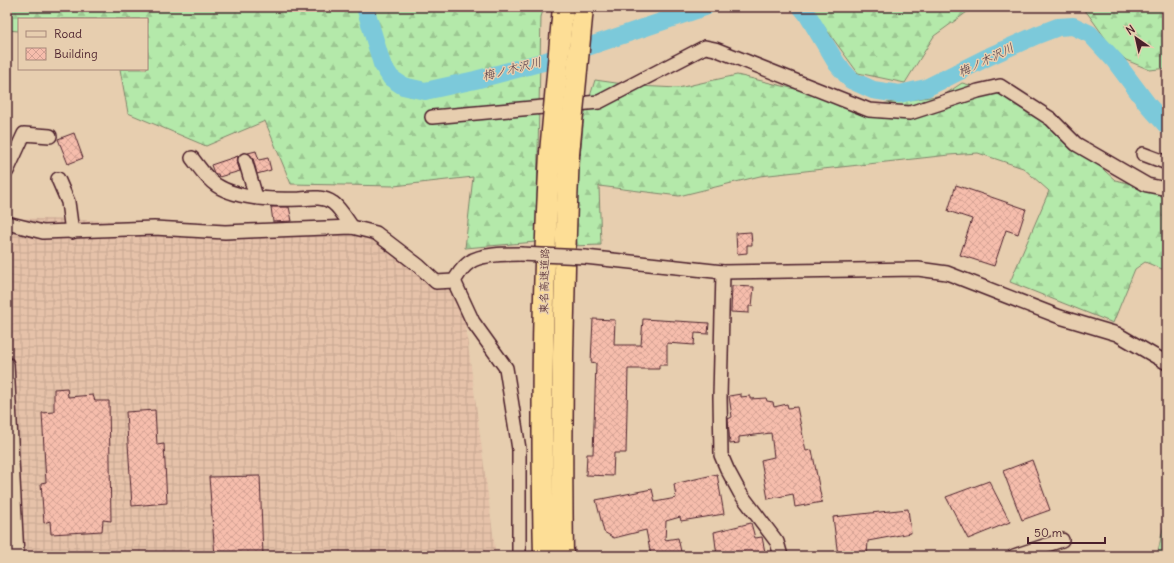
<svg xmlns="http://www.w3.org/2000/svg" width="1174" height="563" viewBox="0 0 1174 563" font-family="Delius,'Klee One',sans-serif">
<defs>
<pattern id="industrial-grid" width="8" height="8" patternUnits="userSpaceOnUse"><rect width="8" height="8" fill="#e6c2a9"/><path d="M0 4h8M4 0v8" fill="none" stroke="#c7a692"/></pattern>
<pattern id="forest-firs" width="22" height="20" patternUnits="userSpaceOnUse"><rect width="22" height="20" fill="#b4e9aa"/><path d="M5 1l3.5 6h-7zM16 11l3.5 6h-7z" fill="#9cc792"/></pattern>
<pattern id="building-cross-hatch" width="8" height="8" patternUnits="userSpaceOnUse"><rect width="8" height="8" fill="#f6bdac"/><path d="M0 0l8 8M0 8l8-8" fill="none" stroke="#d4a294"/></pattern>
</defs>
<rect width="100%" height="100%" fill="#e7ceaf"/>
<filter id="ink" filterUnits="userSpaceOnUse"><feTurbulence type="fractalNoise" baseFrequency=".025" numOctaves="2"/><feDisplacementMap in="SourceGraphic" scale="8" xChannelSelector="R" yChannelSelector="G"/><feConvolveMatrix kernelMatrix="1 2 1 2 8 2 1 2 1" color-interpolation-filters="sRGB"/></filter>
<g filter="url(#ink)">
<polygon fill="url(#industrial-grid)" points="7,218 352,227 462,299 496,556 7,556"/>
<g fill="url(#forest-firs)" stroke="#7f846a">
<polygon points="7,7 544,7 541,17 536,242 465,248 473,177 394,186 291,184 265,121 206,146 128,113 120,69 147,69 147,19 19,19 19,31 7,30"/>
<polygon points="808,7 974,7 934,36 905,83 858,73 815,14"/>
<polygon points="1080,7 1167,7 1167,68 1150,70 1126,60 1108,42 1088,14"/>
<polygon points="737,75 866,106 944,95 962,83 990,90 1040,113 1115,180 1167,192 1167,271 1145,262 1135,269 1113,323 1010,282 1049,191 1023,168 978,153 949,155 760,176 679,196 599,186 601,245 571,246 584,116 595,80 637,86 678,88"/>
<polygon points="1167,510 1167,556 1157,556"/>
</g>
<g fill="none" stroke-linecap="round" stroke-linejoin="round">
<g stroke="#7cc9da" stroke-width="18">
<polyline points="365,7 382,64 391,78 403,86 425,91 475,80 543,62 705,7"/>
<polyline points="801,7 807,14 837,64 851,80 873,90 899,94 926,88 990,56 1037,35 1058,27 1073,26 1090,34 1115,61 1148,105 1167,126"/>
</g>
</g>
<g fill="url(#building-cross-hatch)" stroke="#4a1f2b">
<polygon points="74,133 83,158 68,164 58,139"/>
<polygon points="256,151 259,160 268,158 271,170 257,174 253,158 248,153"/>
<polygon points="238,156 237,162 240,171 219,177 218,174 216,174 214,173 211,165"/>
<polygon points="956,185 1026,209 1018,234 1006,230 994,266 960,255 972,219 948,211"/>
<polygon points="271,207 289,207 292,221 273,222"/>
<polygon points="751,232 752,245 747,245 747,253 737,254 736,233"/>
<polygon points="732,286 754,287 752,306 749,306 749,313 731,312"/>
<polygon points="593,319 615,320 614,345 641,345 643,319 709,323 708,334 695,333 694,345 667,343 667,365 659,365 659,369 628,369 626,453 614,453 613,476 586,475 587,454 593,454 596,363 591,362"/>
<polygon points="67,388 68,397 93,395 95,401 109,401 111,521 103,520 102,531 51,534 50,521 44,523 41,483 46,482 42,413 54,412 54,389"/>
<polygon points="741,394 741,397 750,396 750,399 766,398 767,401 773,402 774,407 787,404 788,408 797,407 806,451 812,450 822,502 795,507 793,494 768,499 761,460 774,457 771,433 739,437 739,443 730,444 728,419 732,417 729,396"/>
<polygon points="155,410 157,445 164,444 167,503 132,506 126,412"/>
<polygon points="1032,460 1050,510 1022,520 1003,471"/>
<polygon points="717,474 724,514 681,521 680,517 666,521 665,540 678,538 682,556 651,556 646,530 614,538 604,532 596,500 652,489 655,502 676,498 674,484"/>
<polygon points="260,476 263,556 215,556 209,477"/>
<polygon points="989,481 1010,522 968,539 946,497"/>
<polygon points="908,509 911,533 868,541 867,556 838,556 833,517"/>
<polygon points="751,523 755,538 762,537 765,552 755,553 755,556 717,556 714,532"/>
</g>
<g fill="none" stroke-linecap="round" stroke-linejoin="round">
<defs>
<g id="minor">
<polyline points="432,117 599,102 705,47 715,49 869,110 910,113 978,91 1000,86 1051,119 1076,144 1147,185 1167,189"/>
<polyline points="1143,154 1167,163"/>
<path d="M 192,158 C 199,167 206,178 216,185 C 237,199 276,200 300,199 C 311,198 323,196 333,203 C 339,207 347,220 352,227"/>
<polyline points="245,160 256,197"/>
<polyline points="7,171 24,134 50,136"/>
<polyline points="58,179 68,202 72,232"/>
<path d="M 7,223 L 43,232 L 154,228 L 225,232 L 352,227 L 376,233 L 419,266 L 436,282 L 454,281 C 458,275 462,267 470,262 C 481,254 506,254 520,254"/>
<polyline points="585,257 723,272 918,269 947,273 1060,317 1117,334 1167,363"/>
<polyline points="723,272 720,397 721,455 727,469 740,493 777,542 781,556"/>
<polyline points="454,281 473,322 506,368 519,449 519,556"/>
<polyline points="7,364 17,556"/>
<polyline points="1014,556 1062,540"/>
</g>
<g id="highway">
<path d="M 544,556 C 541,422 542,287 550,153"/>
<path d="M 563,556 C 561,422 563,288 569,154"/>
</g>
</defs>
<use href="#minor" stroke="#4a1f2b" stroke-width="16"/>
<use href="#highway" stroke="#4a1f2b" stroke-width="23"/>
<use href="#minor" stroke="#e7ceaf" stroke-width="13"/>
<use href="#highway" stroke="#fdde96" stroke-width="20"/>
<defs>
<polyline id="minor-bridge" points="520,254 585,257"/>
<g id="highway-bridge">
<polyline points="550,153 563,7"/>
<polyline points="569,154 583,7"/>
</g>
</defs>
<use href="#minor-bridge" stroke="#4a1f2b" stroke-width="16" stroke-linecap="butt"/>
<use href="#highway-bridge" stroke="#4a1f2b" stroke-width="23" stroke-linecap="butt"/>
<use href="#minor-bridge" stroke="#e7ceaf" stroke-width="13"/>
<use href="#highway-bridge" stroke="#fdde96" stroke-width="20"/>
</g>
</g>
<g text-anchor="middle" stroke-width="3" stroke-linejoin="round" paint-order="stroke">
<g font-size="11" fill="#4a1f2b" stroke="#e7ceaf">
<text transform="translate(544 281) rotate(-89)" y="4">東名高速道路</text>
</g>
<g font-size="12" font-style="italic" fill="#523845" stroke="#e7ceaf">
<text transform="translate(986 60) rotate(-26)" y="4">梅ノ木沢川</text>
<text transform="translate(512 69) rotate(-14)" y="4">梅ノ木沢川</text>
</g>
</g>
<rect width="1174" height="563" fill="none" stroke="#e7ceaf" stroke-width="24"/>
<rect x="12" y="12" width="1150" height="539" fill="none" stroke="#4a1f2b" stroke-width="1.5" filter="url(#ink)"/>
<rect x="18" y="18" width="130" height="52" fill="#e7ceaf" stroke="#a8887a"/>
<rect x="26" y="31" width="20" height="6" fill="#e7ceaf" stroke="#a8887a"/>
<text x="54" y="38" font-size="12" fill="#4a1f2b">Road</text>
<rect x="26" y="48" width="20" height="12" fill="url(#building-cross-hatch)" stroke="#a8887a"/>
<text x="54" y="58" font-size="12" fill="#4a1f2b">Building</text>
<g transform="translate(1136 38) rotate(326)" stroke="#e7ceaf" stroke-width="3" paint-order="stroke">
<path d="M0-3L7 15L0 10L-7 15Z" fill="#4a1f2b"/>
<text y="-6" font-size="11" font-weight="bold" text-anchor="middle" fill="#4a1f2b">N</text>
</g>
<path d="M1028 537v6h77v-6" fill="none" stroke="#4a1f2b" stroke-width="2"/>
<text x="1034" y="537" font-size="12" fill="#4a1f2b" stroke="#e7ceaf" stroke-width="3" paint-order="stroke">50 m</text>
</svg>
